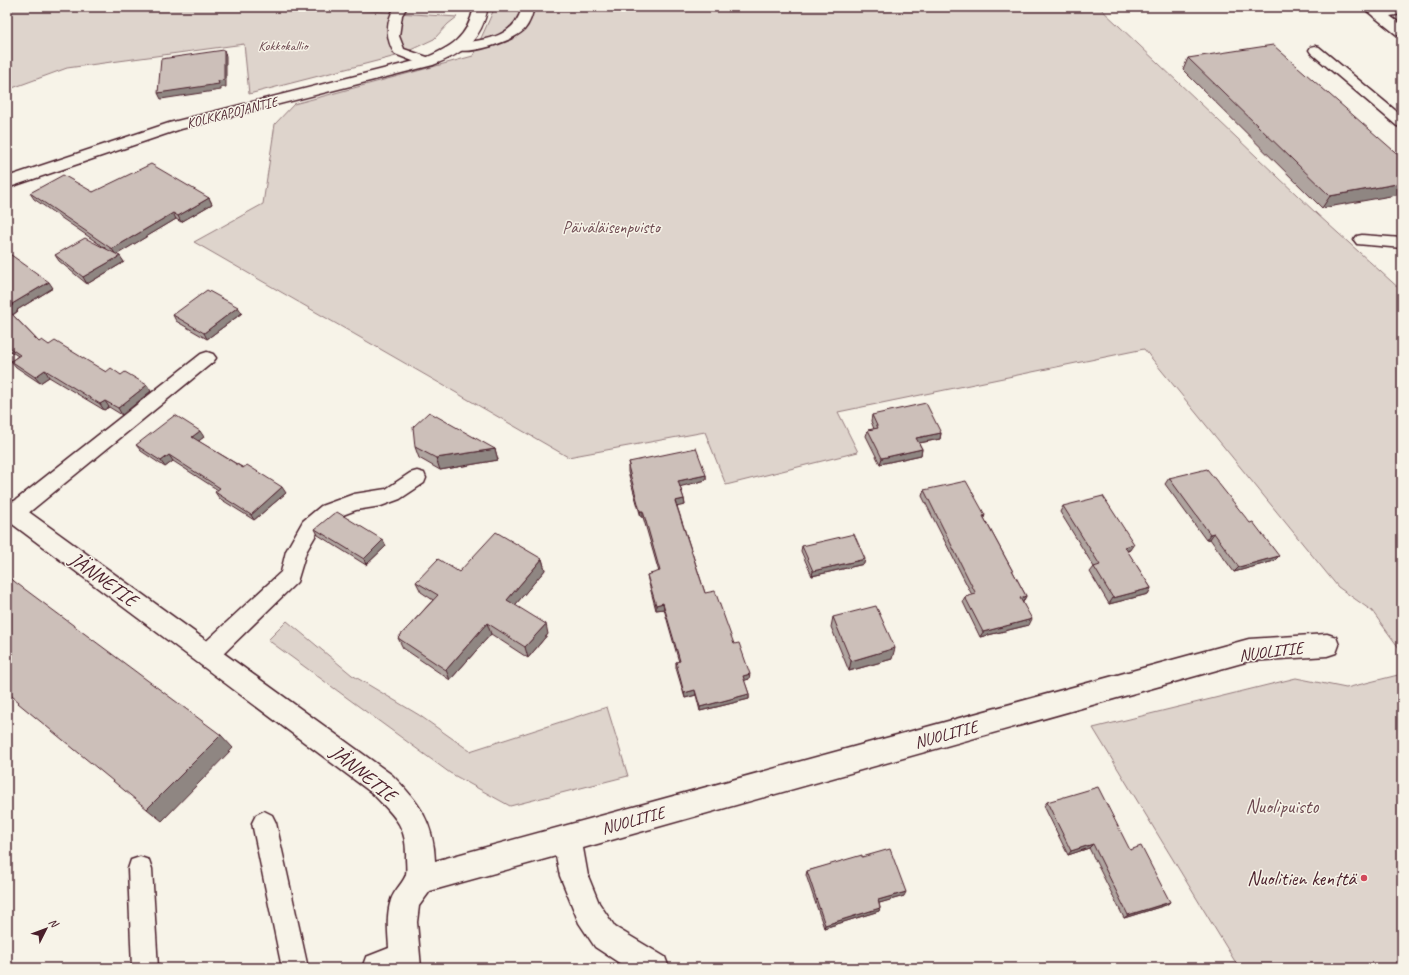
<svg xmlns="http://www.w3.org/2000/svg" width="1409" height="975" viewBox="0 0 1409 975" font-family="Caveat,sans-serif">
<rect width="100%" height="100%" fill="#f7f3e8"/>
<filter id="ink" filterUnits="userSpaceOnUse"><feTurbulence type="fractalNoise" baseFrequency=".025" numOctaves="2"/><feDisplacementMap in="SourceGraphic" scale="8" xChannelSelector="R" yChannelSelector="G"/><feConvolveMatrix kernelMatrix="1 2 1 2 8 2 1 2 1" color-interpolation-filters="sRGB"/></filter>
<g filter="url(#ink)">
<g fill="#ded4cc" stroke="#947a7c">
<polygon points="7,7 312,7 457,17 448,24 434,39 400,55 249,94 244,44 67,68 7,90"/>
<polygon points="495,7 1099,7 1317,214 1402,291 1402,652 1372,611 1338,587 1144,349 838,412 858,452 726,485 705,432 568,457 194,242 263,204 275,124 294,104 473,56"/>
<polygon points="287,621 352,675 419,715 470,751 607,707 628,776 510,806 450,773 268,640"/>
<polygon points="1402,674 1402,968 1239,968 1093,728 1296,678 1346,688"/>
</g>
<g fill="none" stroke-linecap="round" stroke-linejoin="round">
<defs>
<g id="lane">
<path d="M 395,7 L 407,7 L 402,15 L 399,36 L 404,49 L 433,59 L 434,62 L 433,65 L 423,65 L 395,54 C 385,39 386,21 395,7 Z"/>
<path d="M 522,7 L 534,7 C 532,15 530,23 524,30 C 511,42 473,54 456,50 L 454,47 L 456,44 L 460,43 C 487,40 515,37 522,7 Z"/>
<polygon points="1394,7 1402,7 1402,14 1378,18 1374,17 1372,14 1374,11"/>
<polygon points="1315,46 1319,47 1402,116 1402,127 1397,126 1311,53 1309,50 1311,47"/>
<polygon points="1362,235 1402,238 1402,248 1357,244 1354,240 1357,236"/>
<polygon points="207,352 213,354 216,358 213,362 21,519 14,521 7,519 7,507 201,354"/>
<polygon points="417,471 424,473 426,478 424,483 400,499 381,506 356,510 335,518 317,533 306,552 297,582 215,662 207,665 199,662 196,655 199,648 281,572 286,551 303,521 321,506 354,494 386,489 410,473"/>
<polygon points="264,811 272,815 276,823 308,968 282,968 252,823 256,815"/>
<polygon points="140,857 149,860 152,869 158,968 132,968 128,869 131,860"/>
</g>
<g id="street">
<path d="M 474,7 L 488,7 C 481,41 464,53 433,65 L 181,129 L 7,188 L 7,177 L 169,123 L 423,59 C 451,47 467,39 474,7 Z"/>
<polygon points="1362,7 1378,7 1402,25 1402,36 1397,35"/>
<path d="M 7,499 L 15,502 L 392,775 C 418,801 434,822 435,861 L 1249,639 L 1327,634 L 1336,637 L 1339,645 L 1336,653 L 1327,656 L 1249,661 L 583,848 L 588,876 L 599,903 L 615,927 L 665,957 L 669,968 L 627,968 L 595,947 L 579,923 L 560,876 L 556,856 L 430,891 L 419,906 L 417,922 L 421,968 L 362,968 L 366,957 L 389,948 C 388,932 386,915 391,900 C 394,890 405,881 406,874 C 407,869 406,863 406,858 C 407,825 394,816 372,793 L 7,520 Z"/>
</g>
</defs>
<use href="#lane" stroke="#4a1f2b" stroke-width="3"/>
<use href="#street" stroke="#4a1f2b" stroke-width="3"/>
<use href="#lane" fill="#f7f3e8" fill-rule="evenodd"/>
<use href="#street" fill="#f7f3e8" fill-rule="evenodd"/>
</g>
<g fill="#afa49f" stroke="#4a1f2b">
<polygon points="1188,58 1402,158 1322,208 1183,70"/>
<polygon points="93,192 209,198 212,204 181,222 176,219 117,254 124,262 87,284 59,261 55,255 108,250 34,199 30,193"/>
<polygon points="7,252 53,288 17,310 18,311 13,315 39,342 49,345 106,372 121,375 151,391 122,415 109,407 104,410 49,377 40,383 16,367 11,361 18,356 7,349"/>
<polygon points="242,313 207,339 176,321 173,315"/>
<polygon points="872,415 941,433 940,439 919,443 922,449 921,455 880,464 866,436 868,430 874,429 871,421"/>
<polygon points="204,437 198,441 286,493 254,520 219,498 215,492 218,490 173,461 165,467 141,451 136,445"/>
<polygon points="415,447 495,449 498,460 440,470 419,458"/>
<polygon points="629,462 706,475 706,480 680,486 684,499 685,505 677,506 705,593 734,644 749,679 744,680 749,694 749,699 700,711 696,695 685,698 676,668 676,662 679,662 664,609 656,610 648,580 647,575 659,572 643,517 641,517 628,472 628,466 630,466"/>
<polygon points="1169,478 1250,523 1274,561 1234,572 1210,539 1206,540 1165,484"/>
<polygon points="924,490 985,515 984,518 1026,596 1023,602 1029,625 980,637 963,602 965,597 972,595 922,496"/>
<polygon points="1063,506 1130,550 1127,551 1151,588 1148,594 1109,604 1090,572 1094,567 1060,512"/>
<polygon points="315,529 386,546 366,565 318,535"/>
<polygon points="802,546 864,564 812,576 801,551"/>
<polygon points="542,559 545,570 515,605 548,634 528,658 491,634 450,680 403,648 398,638 433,600 421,592 416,582 459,572"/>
<polygon points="833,617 892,659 849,671 831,627"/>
<polygon points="1047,802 1130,850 1170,902 1166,905 1124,918 1089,848 1068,855 1044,806"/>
<polygon points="862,857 904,896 879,903 880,908 879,911 824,928 806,875 807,871"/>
</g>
<g fill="#8f8682" stroke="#4a1f2b">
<polygon points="224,50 226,56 226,87 221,87 221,90 161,99 158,93 218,81"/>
<polygon points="1402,183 1402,194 1322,208 1330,196"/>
<polygon points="209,198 212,204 181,222 178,216"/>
<polygon points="173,213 176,219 116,255 112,249"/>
<polygon points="120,256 124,262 87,284 83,277"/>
<polygon points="49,282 53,288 17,310 18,311 12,315 7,309 12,304"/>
<polygon points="238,307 242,313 207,339 204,333"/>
<polygon points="45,370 49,377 40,383 35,377"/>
<polygon points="147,385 151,391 122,415 118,408"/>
<polygon points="105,401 109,407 104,410 100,404"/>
<polygon points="200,431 204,437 196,443 192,437"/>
<polygon points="941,433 940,439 914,444 916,438"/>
<polygon points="495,449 498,460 440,470 436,458"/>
<polygon points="922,449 921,455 880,464 882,458"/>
<polygon points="169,455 173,461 165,467 161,461"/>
<polygon points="706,475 706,480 679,487 678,481"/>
<polygon points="282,487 286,493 254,520 251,515"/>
<polygon points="684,499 685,505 676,507 675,501"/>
<polygon points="640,511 643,511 643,517 641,517"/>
<polygon points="1214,533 1210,539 1206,540 1210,534"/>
<polygon points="383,540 386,546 366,565 364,559"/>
<polygon points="1134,544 1130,550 1121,552 1125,547"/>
<polygon points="1279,556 1274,561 1234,572 1239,567"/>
<polygon points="542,559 545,570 510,611 507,600"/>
<polygon points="865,559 864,564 812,576 813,571"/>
<polygon points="1151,588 1148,594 1109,604 1113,598"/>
<polygon points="1026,596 1023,602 1018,603 1020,598"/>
<polygon points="663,603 664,609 656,610 656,605"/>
<polygon points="1032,619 1029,625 980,637 983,632"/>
<polygon points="487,623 491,634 450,680 446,670"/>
<polygon points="546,624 548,634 528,658 525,647"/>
<polygon points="895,648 892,659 849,671 851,661"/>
<polygon points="750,674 749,679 743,681 743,676"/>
<polygon points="695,690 696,695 685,698 684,693"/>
<polygon points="749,694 749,699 700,711 700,707"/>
<polygon points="221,735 233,748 162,821 147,809"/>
<polygon points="1093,844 1089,848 1068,855 1071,851"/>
<polygon points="906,892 904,896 876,904 878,900"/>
<polygon points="1170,902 1166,905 1124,918 1128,915"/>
<polygon points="880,908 879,911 824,928 825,925"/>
</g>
<g fill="#ccbfb9" stroke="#4a1f2b">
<polygon points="1273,45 1402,158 1402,183 1330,196 1188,58"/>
<polygon points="224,50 224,80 218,81 219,84 158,93 161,59"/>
<polygon points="151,164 209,198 178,216 173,213 112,249 30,193 63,175 93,192"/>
<polygon points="85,238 120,256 83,277 55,255"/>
<polygon points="7,252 49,282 12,304 13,305 7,309 39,342 42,340 49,345 55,341 106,372 111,368 121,375 125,372 147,385 118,408 105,401 100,404 45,370 35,377 11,361 20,355 7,346"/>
<polygon points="207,290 238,307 204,333 173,315"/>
<polygon points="926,403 941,433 916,438 922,449 882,458 868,430 878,428 872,415"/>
<polygon points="429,412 495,449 436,458 415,447 413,427"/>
<polygon points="175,415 200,431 192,437 243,468 247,465 282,487 251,515 215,492 220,488 169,455 161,461 136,445"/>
<polygon points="696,448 706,475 678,481 684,499 675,501 705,593 715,591 734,644 739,643 750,674 743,676 749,694 700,707 695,690 684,693 676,662 680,661 663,603 656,605 647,575 660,571 643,511 640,511 628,466 630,465 629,462"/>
<polygon points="1207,469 1250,523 1253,522 1279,556 1239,567 1214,533 1210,534 1169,478"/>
<polygon points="966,481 985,515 983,516 1026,596 1020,598 1032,619 983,632 965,597 976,594 924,490"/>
<polygon points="1103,496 1134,544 1125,547 1151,588 1113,598 1094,567 1100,565 1063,506"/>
<polygon points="337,512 383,540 364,559 315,529 333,514"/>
<polygon points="496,532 542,559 507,600 546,624 525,647 487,623 446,670 398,638 438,595 416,582 438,559 459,572"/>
<polygon points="854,534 865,559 813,571 802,546"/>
<polygon points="7,576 221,735 147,809 18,703 19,702 7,692"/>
<polygon points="876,606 895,648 851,661 833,617"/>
<polygon points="1098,787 1130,850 1141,846 1170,902 1128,915 1093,844 1071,851 1047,802"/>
<polygon points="890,849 906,892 878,900 880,908 825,925 807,871 862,855 862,857"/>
</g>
</g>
<circle fill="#d1495b" stroke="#f7f3e8" stroke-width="1.5" cx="1364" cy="878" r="4"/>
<g text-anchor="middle" stroke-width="3" stroke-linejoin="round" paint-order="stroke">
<g font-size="14" fill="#6f4c53" stroke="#f7f3e8">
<text x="283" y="50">Kokkokallio</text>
</g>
<g font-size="14" fill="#4a1f2b" stroke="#f7f3e8">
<text transform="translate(232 112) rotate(-14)" y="5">KOLKKAPOJANTIE</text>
</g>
<g font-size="17" fill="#6f4c53" stroke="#f7f3e8">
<text x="611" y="233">Päiväläisenpuisto</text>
</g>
<g font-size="17" fill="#4a1f2b" stroke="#f7f3e8">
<text transform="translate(1271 651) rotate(-7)" y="6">NUOLITIE</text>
<text transform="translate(946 734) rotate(-15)" y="6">NUOLITIE</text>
<text transform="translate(633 820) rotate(-15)" y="6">NUOLITIE</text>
</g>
<g font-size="20" fill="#4a1f2b" stroke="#f7f3e8">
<text transform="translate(104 579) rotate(36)" y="7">JÄNNETIE</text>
<text transform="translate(364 773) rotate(39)" y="7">JÄNNETIE</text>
</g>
<g font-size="20" fill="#6f4c53" stroke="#f7f3e8">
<text x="1282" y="813">Nuolipuisto</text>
</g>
<g font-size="20" fill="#4a1f2b" stroke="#f7f3e8" text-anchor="end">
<text x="1356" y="885">Nuolitien kenttä</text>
</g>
</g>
<rect width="1409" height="975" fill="none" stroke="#f7f3e8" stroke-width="24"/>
<rect x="12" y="12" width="1385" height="951" fill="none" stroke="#4a1f2b" stroke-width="1.5" filter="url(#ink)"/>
<g transform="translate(46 929) rotate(48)" stroke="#f7f3e8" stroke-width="3" paint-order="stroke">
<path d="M0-3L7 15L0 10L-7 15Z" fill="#4a1f2b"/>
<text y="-6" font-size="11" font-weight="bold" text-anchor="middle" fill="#4a1f2b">N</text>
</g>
</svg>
